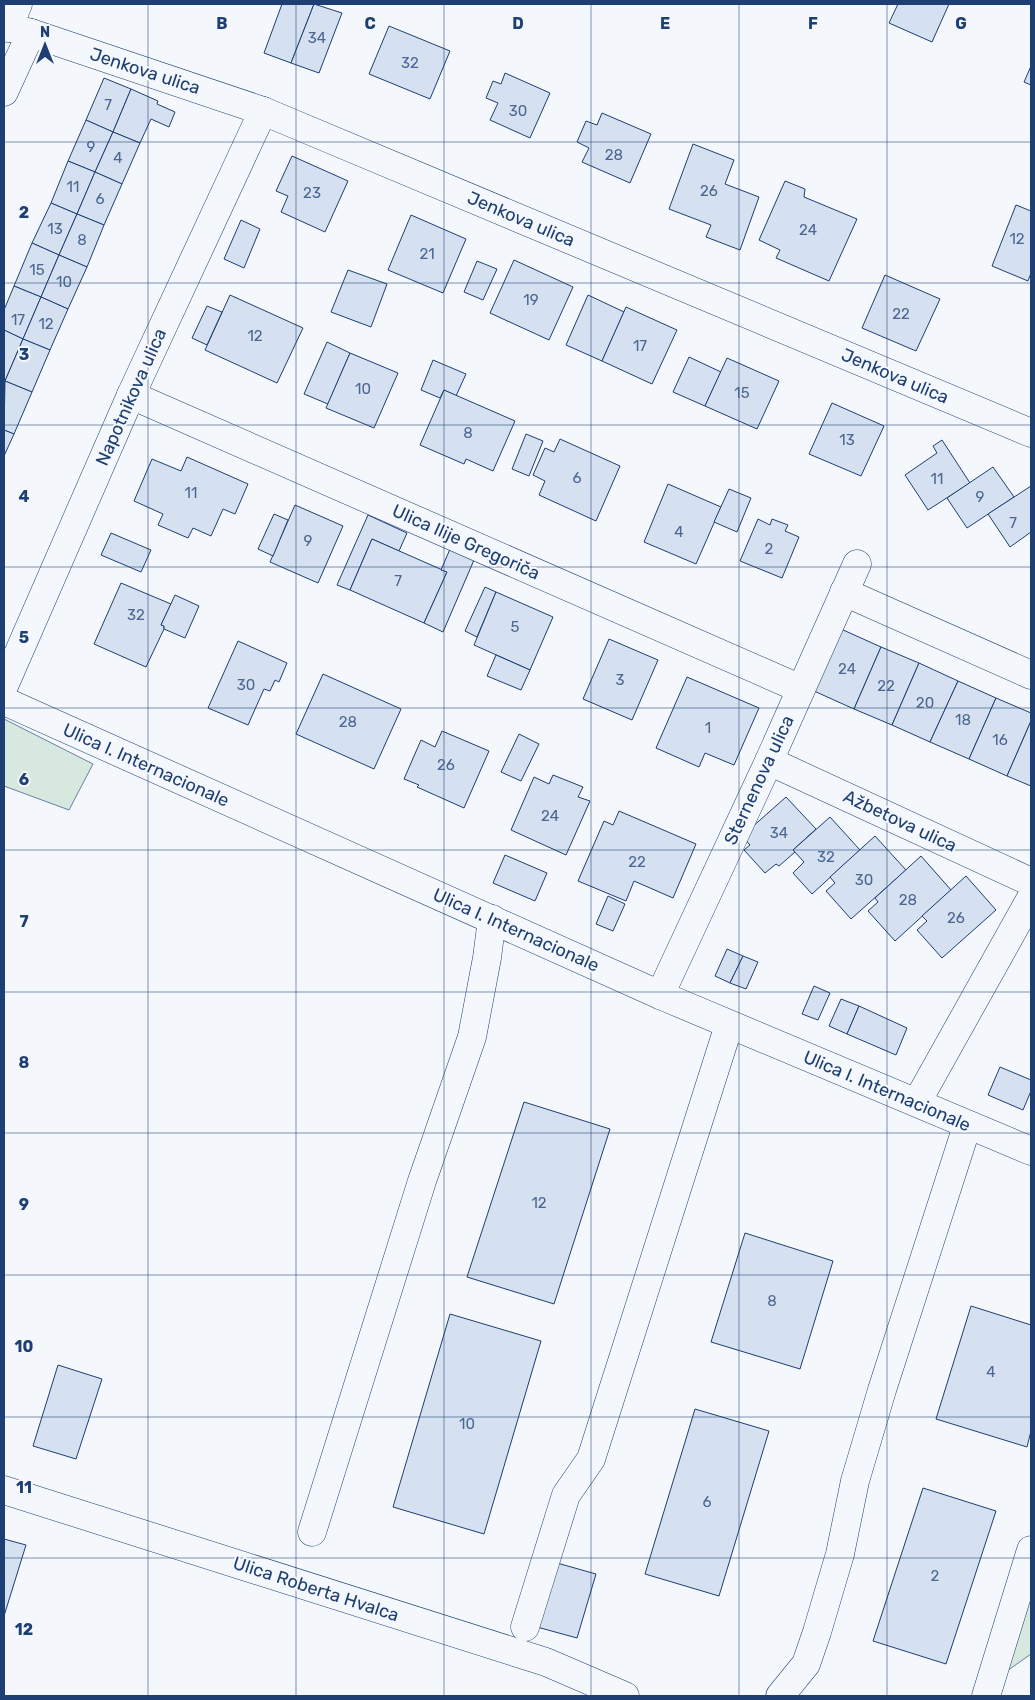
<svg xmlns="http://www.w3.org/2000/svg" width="1035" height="1700" viewBox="0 0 1035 1700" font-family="Rubik,sans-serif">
<rect width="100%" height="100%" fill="#f4f7fb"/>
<g fill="#d7e8df" stroke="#687fa3">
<polygon points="4,719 93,764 69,810 4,786"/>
<polygon points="1031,1572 1031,1654 997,1678"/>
</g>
<g fill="#d5e0f0" stroke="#1d3f73">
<polygon points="282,4 314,4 291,63 264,53"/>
<polygon points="314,4 342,13 319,73 291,63"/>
<polygon points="898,4 949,4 932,42 889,23"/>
<polygon points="389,26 450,51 430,99 369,74"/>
<polygon points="1031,66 1031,85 1024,82"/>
<polygon points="505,73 550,93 530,138 490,120 498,103 486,98 493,81 501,84"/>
<polygon points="104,78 131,89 113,132 86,120"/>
<polygon points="131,89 158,101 157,104 175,112 169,127 151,119 140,143 113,132"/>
<polygon points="602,113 651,134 630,183 582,162 589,148 577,142 586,121 597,125"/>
<polygon points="86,120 113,132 95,172 68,161"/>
<polygon points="113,132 140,143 122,184 95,172"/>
<polygon points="693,144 734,160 725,184 759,197 740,250 706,237 711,225 669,209"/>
<polygon points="292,156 348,181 325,232 281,212 288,196 276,191"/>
<polygon points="68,161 95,172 77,214 51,203"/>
<polygon points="95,172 122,184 104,225 77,214"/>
<polygon points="785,181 805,189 804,197 857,219 829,281 776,258 780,250 759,240"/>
<polygon points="51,203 77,214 59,255 32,243"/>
<polygon points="1016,205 1031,211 1031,273 1028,281 992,266"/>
<polygon points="77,214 104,225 87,267 59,255"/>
<polygon points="411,215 466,239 443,293 388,270"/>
<polygon points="241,220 260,229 244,268 224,259"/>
<polygon points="32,243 59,255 41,297 14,286"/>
<polygon points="59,255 87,267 68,309 41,297"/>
<polygon points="514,260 573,287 549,340 490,313"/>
<polygon points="477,261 497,269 483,300 464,292"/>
<polygon points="348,270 387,284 371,327 331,312"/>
<polygon points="885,275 940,299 916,351 862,328"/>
<polygon points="14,286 41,297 23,339 4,330 4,310"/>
<polygon points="230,295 303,328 277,383 205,350"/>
<polygon points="588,295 624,312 602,361 566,345"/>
<polygon points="41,297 68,309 50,350 23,339"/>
<polygon points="207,306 222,312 207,345 192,338"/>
<polygon points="626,307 677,330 652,384 602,361"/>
<polygon points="4,330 23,339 5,381 4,380"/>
<polygon points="23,339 50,350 32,392 5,381"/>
<polygon points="327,342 350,353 328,404 304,394"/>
<polygon points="350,353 398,373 374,428 326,408"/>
<polygon points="689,357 721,372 705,406 673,392"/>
<polygon points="727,358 779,381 757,429 705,406"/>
<polygon points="433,360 466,374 456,396 444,390 440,398 421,390"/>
<polygon points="5,381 32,392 14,434 4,430"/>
<polygon points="444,390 515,421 493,471 466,459 464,464 420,445"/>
<polygon points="832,403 884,426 861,476 809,454"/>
<polygon points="4,430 14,434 4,456"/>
<polygon points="526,434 543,441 529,476 512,469"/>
<polygon points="560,439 620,466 596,521 539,495 545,481 533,475 545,448 554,452"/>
<polygon points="942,440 970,483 928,510 905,475 937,453 933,446"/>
<polygon points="187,457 248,484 235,514 223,509 211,536 193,528 188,538 158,525 163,514 134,501 152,459 181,471"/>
<polygon points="993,467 1014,497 967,528 947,498"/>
<polygon points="668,484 721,507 696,564 644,542"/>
<polygon points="1031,486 1031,532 1010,547 988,514"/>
<polygon points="729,489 751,498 737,532 714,522"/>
<polygon points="295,505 343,526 318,583 270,562"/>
<polygon points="274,514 288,520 273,556 258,549"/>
<polygon points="368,515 407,533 399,551 372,539 350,590 337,585"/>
<polygon points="758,519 770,525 772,519 788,525 785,531 799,537 782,578 740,561"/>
<polygon points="111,533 151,550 141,572 101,555"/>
<polygon points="372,539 447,572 424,623 350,590"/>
<polygon points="450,549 474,560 443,632 424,623 447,572 441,570"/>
<polygon points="121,583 171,604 161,625 164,626 164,629 146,667 94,644"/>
<polygon points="485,587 496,592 477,637 465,631"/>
<polygon points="496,592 553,617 530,670 474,645"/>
<polygon points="175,595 199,606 185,638 164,629 164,626 161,625"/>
<polygon points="841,629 881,647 854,709 814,691"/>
<polygon points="609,639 658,660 632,720 583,699"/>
<polygon points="238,641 287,663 279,682 275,680 270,691 264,689 248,725 208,708"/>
<polygon points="881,647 919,663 892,725 854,709"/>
<polygon points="496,655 530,670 521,690 487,676"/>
<polygon points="919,663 958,681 930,742 892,725"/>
<polygon points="323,674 401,709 374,769 296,734"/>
<polygon points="687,677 759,708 734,765 705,753 699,767 656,748"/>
<polygon points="958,681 996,698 969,759 930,742"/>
<polygon points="996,698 1031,713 1031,721 1007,776 969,759"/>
<polygon points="1031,721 1031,786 1007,776"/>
<polygon points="442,731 489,751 464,808 417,787 419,785 404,779 421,740 435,747"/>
<polygon points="519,734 539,744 521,781 501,772"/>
<polygon points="553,775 583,787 578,797 590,801 566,855 511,830 534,777 549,784"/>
<polygon points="786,797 816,829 793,850 795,852 779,866 776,864 765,873 744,850 750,845 742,836"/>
<polygon points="619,811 696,844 673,898 634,881 626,901 578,881 604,821 613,825"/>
<polygon points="830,817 860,850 812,894 793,873 804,862 793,850"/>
<polygon points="875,836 906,870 851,919 826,891 835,883 830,877"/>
<polygon points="505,855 547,873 535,901 493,883"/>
<polygon points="921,856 951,890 895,941 868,911 878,902 875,898"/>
<polygon points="966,876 996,910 942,958 917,930 927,921 922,916"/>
<polygon points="608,896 625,904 613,931 596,924"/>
<polygon points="727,949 743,956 730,983 715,976"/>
<polygon points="743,956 758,962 746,989 730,983"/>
<polygon points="814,986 830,993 818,1020 802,1014"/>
<polygon points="841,999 859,1006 847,1034 829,1026"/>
<polygon points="859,1006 907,1028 896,1055 847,1034"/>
<polygon points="1000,1067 1031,1080 1031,1091 1023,1110 988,1095"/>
<polygon points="524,1102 610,1129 554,1304 467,1277"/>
<polygon points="745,1233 833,1261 800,1369 711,1342"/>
<polygon points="971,1306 1031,1325 1031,1431 1027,1447 936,1419"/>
<polygon points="450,1314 541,1341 484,1534 393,1507"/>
<polygon points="58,1365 102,1379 76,1459 33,1446"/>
<polygon points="695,1409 769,1431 719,1596 645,1574"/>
<polygon points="923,1488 996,1511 946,1664 873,1641"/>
<polygon points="4,1539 26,1545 4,1616"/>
<polygon points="557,1563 596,1574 577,1638 537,1627"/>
</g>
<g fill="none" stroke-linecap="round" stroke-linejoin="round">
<defs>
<g id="minor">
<polyline points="4,26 31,33 263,111 1031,433"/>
<polyline points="8,28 18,4"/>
<polyline points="4,92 31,33"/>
<polyline points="131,395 801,689"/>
<polyline points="844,592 1031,675"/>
<polyline points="4,686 131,395 263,111"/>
<polyline points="4,701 660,995 1031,1151"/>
<polyline points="769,761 1031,882"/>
<polyline points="660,995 769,761 857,564"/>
<polyline points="917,1102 1031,898"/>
<polyline points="4,1490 546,1662 625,1696"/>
<polyline points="312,1532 422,1181 472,1037 487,958 492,919"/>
<polyline points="525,1627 566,1495 591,1459 729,1025"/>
<polyline points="780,1696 806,1664 817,1632 840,1554 855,1481 882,1390 967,1126"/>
<polyline points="986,1696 1031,1550"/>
</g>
</defs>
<use href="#minor" stroke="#1d3f73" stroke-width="29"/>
<use href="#minor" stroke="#f4f7fb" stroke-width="28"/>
</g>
<path fill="none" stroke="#1d3f73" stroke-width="1" stroke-opacity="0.55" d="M 148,4 L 148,1696M 296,4 L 296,1696M 444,4 L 444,1696M 591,4 L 591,1696M 739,4 L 739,1696M 887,4 L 887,1696M 4,142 L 1031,142M 4,283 L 1031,283M 4,425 L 1031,425M 4,567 L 1031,567M 4,708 L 1031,708M 4,850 L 1031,850M 4,992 L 1031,992M 4,1133 L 1031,1133M 4,1275 L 1031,1275M 4,1417 L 1031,1417M 4,1558 L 1031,1558"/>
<g text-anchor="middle" stroke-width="4" stroke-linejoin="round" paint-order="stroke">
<g font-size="15" fill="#4b6792">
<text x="317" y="43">34</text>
<text x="410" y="68">32</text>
<text x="108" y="110">7</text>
<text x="518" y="116">30</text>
<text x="91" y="152">9</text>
<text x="614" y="160">28</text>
<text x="118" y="163">4</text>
<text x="73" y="192">11</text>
<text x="709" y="196">26</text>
<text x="312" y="198">23</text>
<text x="100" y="204">6</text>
<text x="55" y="234">13</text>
<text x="808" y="235">24</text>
<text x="1017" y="244">12</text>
<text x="82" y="245">8</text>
<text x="427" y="259">21</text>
<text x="37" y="275">15</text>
<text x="64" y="287">10</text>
<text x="531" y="305">19</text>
<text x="901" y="319">22</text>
<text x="18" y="325">17</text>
<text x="46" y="329">12</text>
<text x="255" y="341">12</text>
<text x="640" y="351">17</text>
<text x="363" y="394">10</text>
<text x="742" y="398">15</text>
<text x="468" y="438">8</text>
<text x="847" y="445">13</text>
<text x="577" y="483">6</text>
<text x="937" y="484">11</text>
<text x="191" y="498">11</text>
<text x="980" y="502">9</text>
<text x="1013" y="528">7</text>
<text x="679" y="537">4</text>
<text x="308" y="546">9</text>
<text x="769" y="554">2</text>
<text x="398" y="586">7</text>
<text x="136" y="620">32</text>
<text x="515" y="632">5</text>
<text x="847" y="674">24</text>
<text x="620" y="685">3</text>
<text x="246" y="690">30</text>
<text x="886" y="691">22</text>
<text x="925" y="708">20</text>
<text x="963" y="725">18</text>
<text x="348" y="727">28</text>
<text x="708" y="733">1</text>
<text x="1000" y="745">16</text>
<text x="446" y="770">26</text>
<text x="550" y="821">24</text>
<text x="779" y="838">34</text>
<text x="826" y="862">32</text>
<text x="637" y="867">22</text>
<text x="864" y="885">30</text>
<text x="908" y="905">28</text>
<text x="956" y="923">26</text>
<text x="539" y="1208">12</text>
<text x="772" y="1306">8</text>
<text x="991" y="1377">4</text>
<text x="467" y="1429">10</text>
<text x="707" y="1507">6</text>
<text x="935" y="1581">2</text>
</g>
<g font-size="18" fill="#1d3f73" stroke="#f4f7fb">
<text transform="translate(145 71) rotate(18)" y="6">Jenkova ulica</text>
<text transform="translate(521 219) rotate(23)" y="6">Jenkova ulica</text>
<text transform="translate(895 376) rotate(23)" y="6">Jenkova ulica</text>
<text transform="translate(131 397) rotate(-66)" y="6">Napotnikova ulica</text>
<text transform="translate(466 542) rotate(24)" y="6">Ulica Ilije Gregoriča</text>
<text transform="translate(146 765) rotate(24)" y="6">Ulica I. Internacionale</text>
<text transform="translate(759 780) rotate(-65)" y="6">Sternenova ulica</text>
<text transform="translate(900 821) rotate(25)" y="6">Ažbetova ulica</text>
<text transform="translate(516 930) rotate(24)" y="6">Ulica I. Internacionale</text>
<text transform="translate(887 1091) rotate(23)" y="6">Ulica I. Internacionale</text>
<text transform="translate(316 1589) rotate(18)" y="6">Ulica Roberta Hvalca</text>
</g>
</g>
<g font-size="16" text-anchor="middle" font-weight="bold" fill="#1d3f73" stroke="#f4f7fb" stroke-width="4" stroke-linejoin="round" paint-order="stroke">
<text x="222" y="29">B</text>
<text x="370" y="29">C</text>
<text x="518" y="29">D</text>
<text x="665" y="29">E</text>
<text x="813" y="29">F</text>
<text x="961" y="29">G</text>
<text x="24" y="218">2</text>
<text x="24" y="360">3</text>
<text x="24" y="502">4</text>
<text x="24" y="643">5</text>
<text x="24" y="785">6</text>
<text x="24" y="927">7</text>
<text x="24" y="1068">8</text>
<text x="24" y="1210">9</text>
<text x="24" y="1352">10</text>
<text x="24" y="1493">11</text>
<text x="24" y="1635">12</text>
</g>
<rect width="1035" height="1700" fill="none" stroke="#1d3f73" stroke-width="10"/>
<g transform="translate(45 45)" stroke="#f4f7fb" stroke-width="4" paint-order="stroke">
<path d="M0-4L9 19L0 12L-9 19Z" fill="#1d3f73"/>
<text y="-8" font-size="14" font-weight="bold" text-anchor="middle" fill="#1d3f73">N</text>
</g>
</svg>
